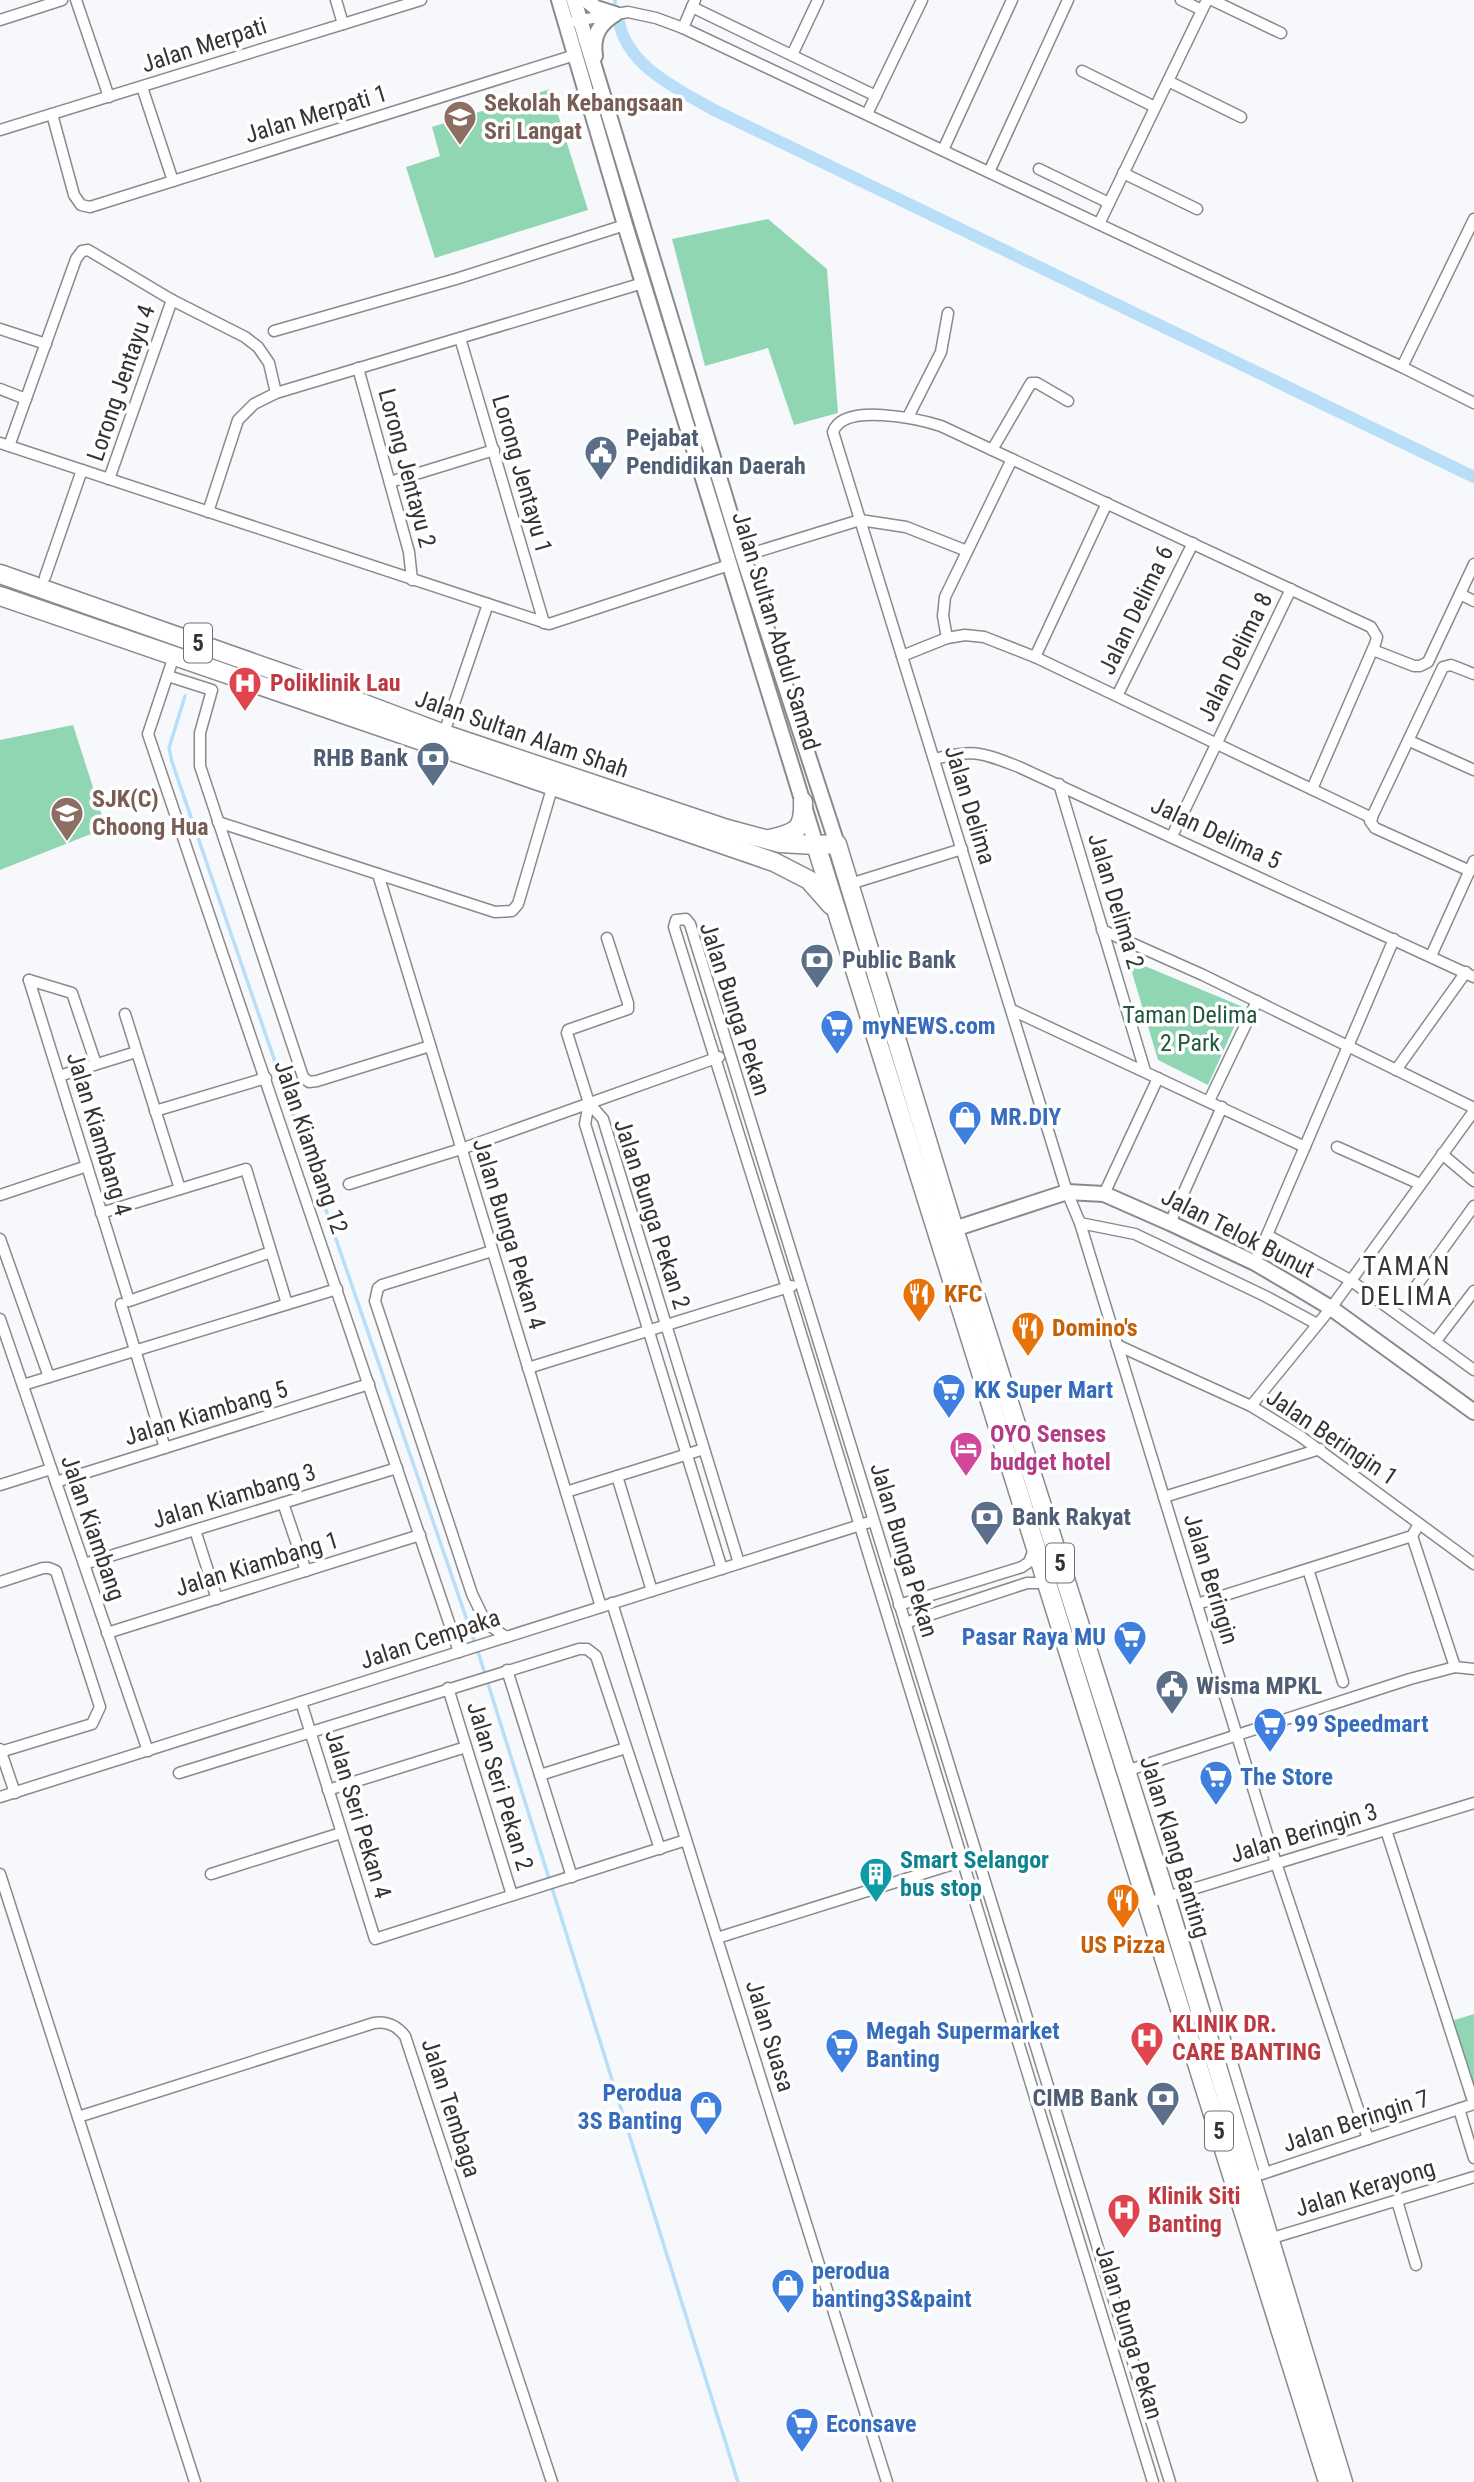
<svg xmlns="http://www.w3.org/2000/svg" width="1474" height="2482" viewBox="0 0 1474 2482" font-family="'Roboto Condensed',sans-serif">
<rect width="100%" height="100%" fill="#f7f8fb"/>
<g fill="#90d6b3">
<polygon points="550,89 588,210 435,258 406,167 440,156 432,127"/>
<polygon points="768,219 827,269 838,413 794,425 768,348 705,366 672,239"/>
<polygon points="73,725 106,828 0,870 0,740"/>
<polygon points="1128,959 1243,1007 1208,1085 1158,1060"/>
<polygon points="1474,2014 1474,2104 1448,2022"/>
</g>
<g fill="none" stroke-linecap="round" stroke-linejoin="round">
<g stroke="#b9dff8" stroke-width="3.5">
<polyline points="615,0 615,3"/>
<polyline points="185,696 169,748 172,762 480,1658 738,2482"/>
</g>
<path stroke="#b9dff8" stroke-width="12" d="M 619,22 C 628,67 677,88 712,109 L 1474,477"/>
<defs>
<g id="street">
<polyline points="76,0 109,97"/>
<polyline points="336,0 343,24"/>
<polyline points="1181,0 1202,10"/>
<polyline points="1212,0 1281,33"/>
<polyline points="692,7 876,96"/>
<polyline points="0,20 62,0"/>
<polyline points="575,21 628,12 656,18 683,28 1402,367 1474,403"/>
<polyline points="683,28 695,0"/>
<polyline points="792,55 818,0"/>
<polyline points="1082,71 1155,107"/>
<polyline points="1168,81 1241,117"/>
<polyline points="142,87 173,181"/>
<polyline points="52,114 74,195 81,205 90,207 575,55"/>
<polyline points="867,114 922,0"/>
<polyline points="0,130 421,0"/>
<polyline points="943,150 1012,0"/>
<polyline points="1039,169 1109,203"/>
<polyline points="989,172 1068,0"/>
<polyline points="1123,173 1197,209"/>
<polyline points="1099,224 1207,0"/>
<polyline points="0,329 46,344"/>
<polyline points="274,331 456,279 625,225"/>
<polyline points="460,338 544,623"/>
<polyline points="1402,367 1474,219"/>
<polyline points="358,368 409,552 412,580"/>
<polyline points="0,389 26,399"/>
<polyline points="908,417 941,352 948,313"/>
<polyline points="0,443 549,624 729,565"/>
<polyline points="9,446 76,259 82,251 88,250 172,300 245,337 258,347 269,363 276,393"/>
<polyline points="992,450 1031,383 1037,383 1068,401"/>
<polyline points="109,479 172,300"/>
<polyline points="390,482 494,450"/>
<polyline points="208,512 238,420 254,404 276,393 643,283"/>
<polyline points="743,556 860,520 906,527 967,551"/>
<polyline points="45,577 82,470"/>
<polyline points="1460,594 1474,601"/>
<polyline points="947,638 943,616 945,597 1012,459"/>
<polyline points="1373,650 1414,666 1420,666 1428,662 1474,564"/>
<polyline points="174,656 148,734 459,1652"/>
<polyline points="902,656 947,638 965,635 984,637 1035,657 1372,818"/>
<polyline points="1035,657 1107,503"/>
<polyline points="168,676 212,690 200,733 200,766 303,1077 309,1082 317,1081 430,1046"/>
<polyline points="1117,696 1193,543"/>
<polyline points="443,736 488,604"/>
<polyline points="1414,743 1474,770"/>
<path d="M 934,759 C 975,749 980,752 1019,767 L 1474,977"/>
<polyline points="1059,784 1145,1071"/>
<path d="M 1312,789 L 1375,644 L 1377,637 L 1371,627 L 941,426 C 919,419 843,402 833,432 L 1067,1192 L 1080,1223 L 1276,1863 L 1368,2139"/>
<polyline points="218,822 495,912 512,911 518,904 553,785"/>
<polyline points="1172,836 1291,589"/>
<polyline points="1470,871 1375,828 1370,821 1443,667 1451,665 1474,674"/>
<polyline points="378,874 601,1607"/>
<polyline points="850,884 962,849"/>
<polyline points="1102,930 1203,975 1474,1108"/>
<polyline points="607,938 628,1003 628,1009 568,1030 567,1033 589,1103 603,1119 739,1563"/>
<polyline points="1431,956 1474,861"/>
<polyline points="29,980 129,1301 271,1252"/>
<polyline points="29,980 72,993 96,1064"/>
<polyline points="1012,1010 1305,1147"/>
<polyline points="125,1014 180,1189"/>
<polyline points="1396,1070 1466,972"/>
<polyline points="59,1076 136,1052"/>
<polyline points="1209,1101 1257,1001"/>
<polyline points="589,1103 585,1124 722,1569"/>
<polyline points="155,1111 266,1078"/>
<polyline points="1337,1147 1420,1184"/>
<polyline points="1442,1154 1474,1181"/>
<polyline points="349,1184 461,1149 719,1057"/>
<polyline points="1104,1194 1158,1078"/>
<polyline points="0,1195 87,1166"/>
<polyline points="101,1213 246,1169 287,1304"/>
<polyline points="1080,1223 1135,1234 1265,1296 1317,1324"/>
<polyline points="1170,1223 1222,1107"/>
<polyline points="1267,1235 1350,1280 1474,1370"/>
<polyline points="0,1239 49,1377"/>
<polyline points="492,1251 382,1285 378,1288 375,1301 472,1594 486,1623 506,1637"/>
<polyline points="1255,1263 1394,939"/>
<polyline points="1414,1289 1474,1206"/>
<polyline points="121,1304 165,1448"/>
<polyline points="0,1319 148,1751"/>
<polyline points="1435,1342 1474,1291"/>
<polyline points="1117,1345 1251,1406 1300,1436 1474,1564"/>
<polyline points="528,1368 792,1286"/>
<polyline points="23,1385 337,1289"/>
<polyline points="1251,1406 1331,1308 1474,1111"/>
<polyline points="617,1476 652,1591"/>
<polyline points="56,1482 369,1384"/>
<polyline points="0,1485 51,1469"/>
<polyline points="566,1492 704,1449"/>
<polyline points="1164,1497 1320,1449"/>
<polyline points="283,1503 306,1571"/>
<polyline points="195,1530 217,1599"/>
<polyline points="1412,1536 1455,1667"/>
<polyline points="84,1564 397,1468"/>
<polyline points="1308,1569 1343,1682"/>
<polyline points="0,1582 43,1568 49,1568 56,1571 100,1707 92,1724 0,1752"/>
<polyline points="612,1603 887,2482"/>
<polyline points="1197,1604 1412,1536 1419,1524"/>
<polyline points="899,1605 1022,1567 1029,1562 1035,1547"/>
<polyline points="905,1623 1027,1583 1047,1583"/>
<polyline points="107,1633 420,1535"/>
<polyline points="507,1670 572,1877"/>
<polyline points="448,1688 512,1895"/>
<polyline points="301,1702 375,1939 686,1840"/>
<polyline points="0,1749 15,1793"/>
<polyline points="1126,1771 1410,1679 1455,1667 1474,1669"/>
<polyline points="179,1773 579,1649 587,1649 596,1656 660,1849"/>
<polyline points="540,1775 626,1748"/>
<polyline points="328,1790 466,1747"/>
<polyline points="0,1797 873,1521"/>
<polyline points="1386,1830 1474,2104"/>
<polyline points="0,1874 195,2482"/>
<polyline points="211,1874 341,1833"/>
<polyline points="1181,1893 1265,2172"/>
<polyline points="1147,1903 1474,1803"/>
<polyline points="717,1938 963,1861"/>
<polyline points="1459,2109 1474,2158"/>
<path d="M 78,2117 L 374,2023 C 388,2021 397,2026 405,2036 L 552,2482"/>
<polyline points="1262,2174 1474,2104"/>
<polyline points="1397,2201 1416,2265"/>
<polyline points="1269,2239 1474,2177"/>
<polyline points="1153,2482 787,1288 674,927 676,920 686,919 690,924 1170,2482"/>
</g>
<g id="secondary">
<polyline points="559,0 625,225 816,845"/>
<polyline points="574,0 743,556 837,844"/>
<polyline points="586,0 596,8 615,14"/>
<path d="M 595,56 C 592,36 599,24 615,14"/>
<polyline points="945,1232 1067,1192 1104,1194 1170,1223 1255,1263 1296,1287 1331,1308 1474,1412"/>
</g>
<g id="highway">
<polyline points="0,574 293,677 444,734 727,829 780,843 816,845 837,844 954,1229 1160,1878 1343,2482"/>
<polyline points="0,596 774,862 809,880 831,905"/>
<path d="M 770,839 C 796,833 804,830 803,802"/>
<polyline points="816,845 1328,2482"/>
</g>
</defs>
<use href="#street" stroke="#898a8d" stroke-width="13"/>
<use href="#secondary" stroke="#898a8d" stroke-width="18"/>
<use href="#highway" stroke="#898a8d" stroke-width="21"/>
<use href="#street" stroke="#fff" stroke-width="10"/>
<use href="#secondary" stroke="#fff" stroke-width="14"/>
<use href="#highway" stroke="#fff" stroke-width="18"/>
</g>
<defs>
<symbol id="school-pin" viewBox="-11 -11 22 30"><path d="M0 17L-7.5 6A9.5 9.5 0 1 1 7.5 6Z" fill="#8d6e63" stroke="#fff"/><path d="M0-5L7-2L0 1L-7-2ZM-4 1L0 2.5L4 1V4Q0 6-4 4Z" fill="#fff"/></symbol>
<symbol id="civic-pin" viewBox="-11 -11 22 30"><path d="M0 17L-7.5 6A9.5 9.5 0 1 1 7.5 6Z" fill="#5c6f8a" stroke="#fff"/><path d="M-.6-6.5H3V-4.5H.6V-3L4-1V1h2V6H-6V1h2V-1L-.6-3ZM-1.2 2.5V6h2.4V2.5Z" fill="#fff"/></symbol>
<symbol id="hospital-pin" viewBox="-11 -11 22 30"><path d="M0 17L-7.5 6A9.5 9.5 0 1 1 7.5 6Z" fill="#e0444e" stroke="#fff"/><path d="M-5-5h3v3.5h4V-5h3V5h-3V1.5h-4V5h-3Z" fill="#fff"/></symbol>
<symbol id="bank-pin" viewBox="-11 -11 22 30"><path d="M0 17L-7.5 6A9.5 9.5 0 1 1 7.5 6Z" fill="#5c6f8a" stroke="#fff"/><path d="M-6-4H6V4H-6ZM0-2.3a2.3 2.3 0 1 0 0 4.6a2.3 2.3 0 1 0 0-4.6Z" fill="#fff"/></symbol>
<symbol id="supermarket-pin" viewBox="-11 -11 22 30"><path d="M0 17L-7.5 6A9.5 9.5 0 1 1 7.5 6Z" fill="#3f7fe0" stroke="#fff"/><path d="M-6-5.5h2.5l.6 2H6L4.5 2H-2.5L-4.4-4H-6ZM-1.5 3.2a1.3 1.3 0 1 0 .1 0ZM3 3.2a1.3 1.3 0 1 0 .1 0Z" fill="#fff"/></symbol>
<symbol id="shop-pin" viewBox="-11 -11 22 30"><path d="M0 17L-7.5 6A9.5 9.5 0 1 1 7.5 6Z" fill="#3f7fe0" stroke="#fff"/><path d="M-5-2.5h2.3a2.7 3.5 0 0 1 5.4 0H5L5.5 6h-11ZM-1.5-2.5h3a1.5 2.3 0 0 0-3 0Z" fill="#fff"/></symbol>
<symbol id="restaurant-pin" viewBox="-11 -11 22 30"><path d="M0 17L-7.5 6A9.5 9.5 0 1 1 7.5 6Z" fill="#e8710a" stroke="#fff"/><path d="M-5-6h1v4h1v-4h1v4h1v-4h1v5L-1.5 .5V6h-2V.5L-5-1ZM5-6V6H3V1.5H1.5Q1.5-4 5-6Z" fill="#fff"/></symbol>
<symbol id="hotel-pin" viewBox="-11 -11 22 30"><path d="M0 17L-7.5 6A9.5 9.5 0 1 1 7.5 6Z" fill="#d1479c" stroke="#fff"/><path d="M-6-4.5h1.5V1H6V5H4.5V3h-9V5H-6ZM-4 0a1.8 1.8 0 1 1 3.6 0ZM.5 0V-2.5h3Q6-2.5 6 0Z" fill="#fff"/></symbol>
<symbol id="building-pin" viewBox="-11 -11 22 30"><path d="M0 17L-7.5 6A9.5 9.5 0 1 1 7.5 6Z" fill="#0f9aa8" stroke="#fff"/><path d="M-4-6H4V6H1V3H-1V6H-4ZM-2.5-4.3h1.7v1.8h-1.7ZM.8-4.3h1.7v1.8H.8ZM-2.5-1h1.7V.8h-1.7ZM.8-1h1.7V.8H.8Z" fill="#fff"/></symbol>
</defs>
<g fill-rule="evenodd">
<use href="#school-pin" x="441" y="98" width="38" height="52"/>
<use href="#civic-pin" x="582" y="433" width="38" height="52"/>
<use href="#hospital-pin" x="226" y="664" width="38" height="52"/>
<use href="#bank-pin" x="414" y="739" width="38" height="52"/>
<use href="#school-pin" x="48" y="794" width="38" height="52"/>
<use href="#bank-pin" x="798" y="941" width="38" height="52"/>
<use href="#supermarket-pin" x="818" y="1007" width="38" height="52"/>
<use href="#shop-pin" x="946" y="1098" width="38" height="52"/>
<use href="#restaurant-pin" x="900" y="1275" width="38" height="52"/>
<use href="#restaurant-pin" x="1009" y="1309" width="38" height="52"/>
<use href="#supermarket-pin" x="930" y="1371" width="38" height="52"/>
<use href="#hotel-pin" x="947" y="1429" width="38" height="52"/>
<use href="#bank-pin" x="968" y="1498" width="38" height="52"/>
<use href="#supermarket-pin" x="1111" y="1618" width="38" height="52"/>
<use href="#civic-pin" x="1153" y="1667" width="38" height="52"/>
<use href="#supermarket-pin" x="1251" y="1705" width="38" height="52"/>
<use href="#supermarket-pin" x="1197" y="1758" width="38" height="52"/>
<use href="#building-pin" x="857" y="1855" width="38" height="52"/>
<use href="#restaurant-pin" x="1104" y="1881" width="38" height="52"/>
<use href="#hospital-pin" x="1128" y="2019" width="38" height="52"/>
<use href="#supermarket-pin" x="823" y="2026" width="38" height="52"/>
<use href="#bank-pin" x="1144" y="2079" width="38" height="52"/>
<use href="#shop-pin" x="687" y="2088" width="38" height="52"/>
<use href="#hospital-pin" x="1105" y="2191" width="38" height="52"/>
<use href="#shop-pin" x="769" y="2266" width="38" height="52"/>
<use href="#supermarket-pin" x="783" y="2405" width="38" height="52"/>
</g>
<g text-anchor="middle" stroke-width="7" stroke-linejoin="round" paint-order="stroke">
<g fill="#fff" stroke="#717172" stroke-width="2">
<rect x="184" y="623.5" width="28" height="39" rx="5"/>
<rect x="1046" y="1543.5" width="28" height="39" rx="5"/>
<rect x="1205" y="2111.5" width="28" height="39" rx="5"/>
</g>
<g font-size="23" font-weight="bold" fill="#343435">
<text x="198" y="651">5</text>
<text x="1060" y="1571">5</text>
<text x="1219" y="2139">5</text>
</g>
<g font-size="24" fill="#343435" stroke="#fff">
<text transform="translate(204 45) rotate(-18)" y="8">Jalan Merpati</text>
<text transform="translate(316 114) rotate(-17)" y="8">Jalan Merpati 1</text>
<text transform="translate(121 383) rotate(-71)" y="8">Lorong Jentayu 4</text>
<text transform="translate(407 468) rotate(75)" y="8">Lorong Jentayu 2</text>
<text transform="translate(522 474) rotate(74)" y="8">Lorong Jentayu 1</text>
<text transform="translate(1136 610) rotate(-64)" y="8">Jalan Delima 6</text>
<text transform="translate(776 631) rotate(73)" y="8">Jalan Sultan Abdul Samad</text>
<text transform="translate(1235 657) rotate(-64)" y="8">Jalan Delima 8</text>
<text transform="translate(522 734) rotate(19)" y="8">Jalan Sultan Alam Shah</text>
<text transform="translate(970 805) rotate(73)" y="8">Jalan Delima</text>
<text transform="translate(1216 833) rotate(25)" y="8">Jalan Delima 5</text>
<text transform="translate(1116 901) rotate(73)" y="8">Jalan Delima 2</text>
<text transform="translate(735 1009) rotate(72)" y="8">Jalan Bunga Pekan</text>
<text transform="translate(99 1134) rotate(73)" y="8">Jalan Kiambang 4</text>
<text transform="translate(311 1147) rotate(71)" y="8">Jalan Kiambang 12</text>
<text transform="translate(652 1214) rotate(72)" y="8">Jalan Bunga Pekan 2</text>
<text transform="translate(1238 1233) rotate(27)" y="8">Jalan Telok Bunut</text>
<text transform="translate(509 1234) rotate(73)" y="8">Jalan Bunga Pekan 4</text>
<text transform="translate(206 1413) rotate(-17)" y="8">Jalan Kiambang 5</text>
<text transform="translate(1332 1437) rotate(34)" y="8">Jalan Beringin 1</text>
<text transform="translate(234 1496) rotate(-17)" y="8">Jalan Kiambang 3</text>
<text transform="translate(93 1528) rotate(71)" y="8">Jalan Kiambang</text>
<text transform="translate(904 1550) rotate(73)" y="8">Jalan Bunga Pekan</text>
<text transform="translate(257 1564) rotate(-17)" y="8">Jalan Kiambang 1</text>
<text transform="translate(1211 1579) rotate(73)" y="8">Jalan Beringin</text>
<text transform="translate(430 1639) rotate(-18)" y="8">Jalan Cempaka</text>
<text transform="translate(500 1786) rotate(73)" y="8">Jalan Seri Pekan 2</text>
<text transform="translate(358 1814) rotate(73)" y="8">Jalan Seri Pekan 4</text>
<text transform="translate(1304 1833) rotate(-17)" y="8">Jalan Beringin 3</text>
<text transform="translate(1175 1847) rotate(73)" y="8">Jalan Klang Banting</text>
<text transform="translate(770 2036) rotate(73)" y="8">Jalan Suasa</text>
<text transform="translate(451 2108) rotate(72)" y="8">Jalan Tembaga</text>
<text transform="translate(1356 2121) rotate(-18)" y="8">Jalan Beringin 7</text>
<text transform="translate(1365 2188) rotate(-17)" y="8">Jalan Kerayong</text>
<text transform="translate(1129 2332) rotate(73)" y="8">Jalan Bunga Pekan</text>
</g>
<g font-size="24" font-weight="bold" fill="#785e54" stroke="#fff" text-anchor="start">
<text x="484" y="111">Sekolah Kebangsaan<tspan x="484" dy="28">Sri Langat</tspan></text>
<text x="92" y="807">SJK(C)<tspan x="92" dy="28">Choong Hua</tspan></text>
</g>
<g font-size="24" font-weight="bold" fill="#4e5e75" stroke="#fff" text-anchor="start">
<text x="626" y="446">Pejabat<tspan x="626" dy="28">Pendidikan Daerah</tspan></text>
<text x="408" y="766" text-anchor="end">RHB Bank</text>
<text x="842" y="968">Public Bank</text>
<text x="1012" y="1525">Bank Rakyat</text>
<text x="1196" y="1694">Wisma MPKL</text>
<text x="1138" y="2106" text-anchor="end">CIMB Bank</text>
</g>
<g font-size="24" font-weight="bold" fill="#be3a42" stroke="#fff" text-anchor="start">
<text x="270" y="691">Poliklinik Lau</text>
<text x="1172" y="2032">KLINIK DR.<tspan x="1172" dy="28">CARE BANTING</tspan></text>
<text x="1148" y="2204">Klinik Siti<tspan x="1148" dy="28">Banting</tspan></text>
</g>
<g font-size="24" fill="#20573e" stroke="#fff">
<text x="1190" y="1023">Taman Delima<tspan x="1190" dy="28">2 Park</tspan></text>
</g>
<g font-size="24" font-weight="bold" fill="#366cbe" stroke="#fff" text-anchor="start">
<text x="862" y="1034">myNEWS.com</text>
<text x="990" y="1125">MR.DIY</text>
<text x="974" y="1398">KK Super Mart</text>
<text x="1106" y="1645" text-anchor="end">Pasar Raya MU</text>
<text x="1294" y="1732">99 Speedmart</text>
<text x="1240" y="1785">The Store</text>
<text x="866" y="2039">Megah Supermarket<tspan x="866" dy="28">Banting</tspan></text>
<text x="682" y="2101" text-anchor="end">Perodua<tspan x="682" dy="28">3S Banting</tspan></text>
<text x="812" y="2279">perodua<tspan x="812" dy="28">banting3S&amp;paint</tspan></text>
<text x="826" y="2432">Econsave</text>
</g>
<g font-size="24" font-weight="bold" fill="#c56008" stroke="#fff" text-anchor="start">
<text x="944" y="1302">KFC</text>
<text x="1052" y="1336">Domino's</text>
<text x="1123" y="1953" text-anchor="middle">US Pizza</text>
</g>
<g font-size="24" font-weight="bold" fill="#b23c85" stroke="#fff" text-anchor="start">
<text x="990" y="1442">OYO Senses<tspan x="990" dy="28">budget hotel</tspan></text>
</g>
<g font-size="24" font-weight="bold" fill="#0d838f" stroke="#fff" text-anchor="start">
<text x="900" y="1868">Smart Selangor<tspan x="900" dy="28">bus stop</tspan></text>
</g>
<g font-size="26" letter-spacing="2" fill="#343435" stroke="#fff">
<text x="1407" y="1275">TAMAN<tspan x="1407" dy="30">DELIMA</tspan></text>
</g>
</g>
</svg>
